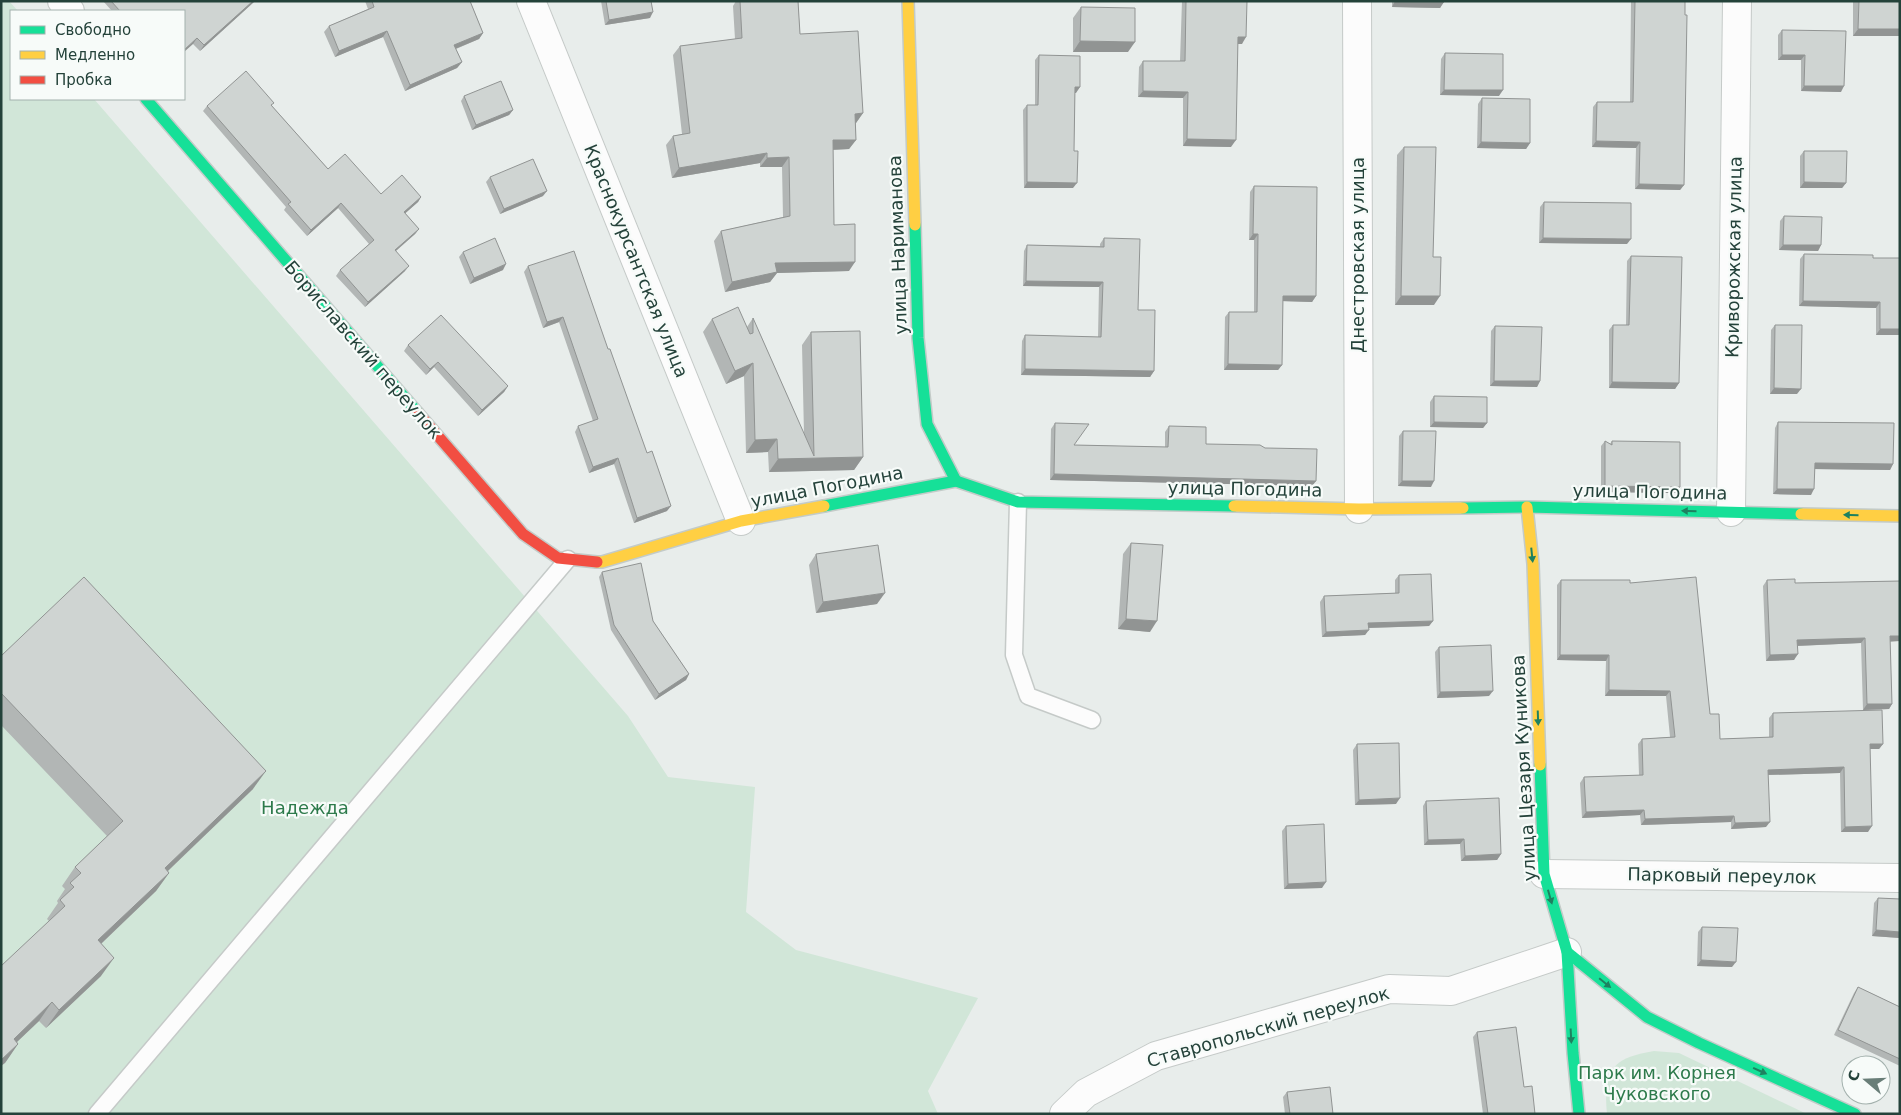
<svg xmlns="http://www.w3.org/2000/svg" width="1901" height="1115" viewBox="0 0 1901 1115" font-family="'DejaVu Sans',sans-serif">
<rect width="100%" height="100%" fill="#e8edeb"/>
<g fill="#d1e6d8">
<polygon points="1,1 9,1 18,11 11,11 11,99 94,99 628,716 668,777 755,787 746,912 796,950 978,998 928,1091 938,1114 1,1114"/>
<path d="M 1654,1051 L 1679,1053 L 1807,1114 L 1607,1114 C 1603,1071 1611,1058 1654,1051 Z"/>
</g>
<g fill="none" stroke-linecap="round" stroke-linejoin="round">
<defs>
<g id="lane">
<polyline points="1018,502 1014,655 1028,696 1092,720"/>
<polyline points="97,1114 568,559"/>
</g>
<g id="street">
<polyline points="62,1 70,11"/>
<polyline points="531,1 741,521"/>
<polyline points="1357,1 1359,509"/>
<polyline points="1731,512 1737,1"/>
<polyline points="1544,874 1900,878"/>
<polyline points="1064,1114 1086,1093 1156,1056 1389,989 1451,991 1567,952"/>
</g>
<g id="fast">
<polyline points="146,99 418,413"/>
<polyline points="915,225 918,338 927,424 956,481"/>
<polyline points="824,506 956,481 1018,502 1234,506"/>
<polyline points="1463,508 1527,507 1801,514"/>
<polyline points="1540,765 1544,874 1567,952 1573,1053 1579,1114"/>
<polyline points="1567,952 1647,1017 1699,1043 1855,1114"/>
</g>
<g id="slow">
<polyline points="908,1 915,225"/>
<polyline points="1234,506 1359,509 1463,508"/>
<polyline points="1527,507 1533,564 1540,765"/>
<polyline points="1801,514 1900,516"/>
<polyline points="597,562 602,562 741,521 824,506"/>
</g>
<polyline id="jam" points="418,413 523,534 558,558 597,562"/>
</defs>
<use href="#lane" stroke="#c5cac8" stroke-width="19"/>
<use href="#street" stroke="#c5cac8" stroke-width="30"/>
<use href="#fast" stroke="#c3cbc8" stroke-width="14"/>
<use href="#slow" stroke="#c3cbc8" stroke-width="14"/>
<use href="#jam" stroke="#c3cbc8" stroke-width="14"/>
<use href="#lane" stroke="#fcfcfc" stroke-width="16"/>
<use href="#street" stroke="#fcfcfc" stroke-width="28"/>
<use href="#fast" stroke="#16e098" stroke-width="11"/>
<use href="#slow" stroke="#ffcf43" stroke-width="11"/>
<use href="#jam" stroke="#f24e42" stroke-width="11"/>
</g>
<g fill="#b2b6b5">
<polygon points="103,1 255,1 200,51 193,44 184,11 112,11"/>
<polygon points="365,1 470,1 483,33 479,39 456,49 462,62 457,68 405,91 383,37 335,57 324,32 329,26 368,9"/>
<polygon points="601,1 651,1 650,18 605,25"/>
<polygon points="736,1 798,1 800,34 863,113 856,123 856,140 849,149 833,150 834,225 849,271 777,273 770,282 725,292 714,241 721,231 783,217 782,167 760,167 760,163 672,178 666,145 673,136 682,134 673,55 680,46 735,39 733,6"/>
<polygon points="1182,1 1247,1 1242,44 1238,44 1231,147 1183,146 1183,98 1138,97 1139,67 1143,61 1180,61"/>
<polygon points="1392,1 1444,1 1440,8 1392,7"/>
<polygon points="1631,1 1685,1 1684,185 1680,190 1635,189 1636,148 1592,147 1593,107 1597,102 1630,102"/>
<rect x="1853" y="1" width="47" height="35"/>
<polygon points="1081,7 1128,52 1073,52 1073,18"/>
<polygon points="1782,30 1841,92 1801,91 1801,60 1778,60 1778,35"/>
<polygon points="1445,53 1499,96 1440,95 1441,59"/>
<polygon points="1039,55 1080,87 1075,93 1073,188 1024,188 1023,110 1027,105 1035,105 1035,60"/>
<polygon points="464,96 513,110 509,115 472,130 461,101"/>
<polygon points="1482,98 1530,143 1526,149 1477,148 1478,104"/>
<polygon points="207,106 272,106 328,169 381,194 421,197 418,202 405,213 419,229 415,234 396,251 405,271 365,307 336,276 340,270 369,244 338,208 307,236 284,210 286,207 203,111"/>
<polygon points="1404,147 1433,257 1434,305 1395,305 1397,155"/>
<polygon points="1804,151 1846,183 1842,188 1800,188 1800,156"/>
<polygon points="490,177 543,196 500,214 486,182"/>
<polygon points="1254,186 1316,296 1312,302 1283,301 1282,365 1278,370 1224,370 1225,317 1229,312 1254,312 1254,240 1249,240 1250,192"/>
<polygon points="1544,202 1627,244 1539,243 1540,207"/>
<polygon points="1784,216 1821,245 1818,251 1779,250 1780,221"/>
<polygon points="1104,238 1138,310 1154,371 1150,377 1021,375 1022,341 1025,335 1098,337 1099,287 1023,286 1024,251 1027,245 1100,246 1100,244"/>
<polygon points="463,252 503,270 470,284 459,257"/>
<polygon points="1804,254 1873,258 1900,335 1876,335 1876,308 1799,306 1800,259"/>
<polygon points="1631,256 1679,383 1675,389 1609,388 1609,330 1613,325 1626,325 1627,261"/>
<polygon points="528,266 608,349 667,511 634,523 614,464 589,473 575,432 578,426 593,421 559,322 543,328 524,272"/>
<polygon points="753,318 804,434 802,345 811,332 863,457 854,470 769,472 768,452 746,453 744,376 726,384 703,332 712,319 747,327"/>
<polygon points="1775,325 1797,394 1770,394 1771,330"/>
<polygon points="1495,326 1540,381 1537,387 1490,386 1491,331"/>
<polygon points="408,345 508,386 504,392 478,416 434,367 426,375 404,351"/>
<polygon points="1434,396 1487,423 1483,428 1430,427 1430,402"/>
<polygon points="1778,422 1893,464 1890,470 1815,469 1811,495 1773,494 1775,428"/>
<polygon points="1055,423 1074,445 1165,447 1165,432 1169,426 1206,444 1316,481 1312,486 1050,480 1051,429"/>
<polygon points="1403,431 1431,487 1398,486 1399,436"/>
<polygon points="1605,441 1610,444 1612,441 1680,487 1676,493 1601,492 1601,446"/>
<polygon points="1131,543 1150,632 1118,629 1123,554"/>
<polygon points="816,554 877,604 816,613 809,565"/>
<polygon points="602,572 653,621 689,674 686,680 655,700 611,630 599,577"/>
<polygon points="1399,575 1433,621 1429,626 1369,628 1365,635 1322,637 1320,602 1324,596 1395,593 1395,580"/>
<polygon points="1561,580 1630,583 1710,714 1720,739 1769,737 1769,718 1773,713 1883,744 1879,749 1870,749 1868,832 1841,832 1840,773 1768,775 1766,827 1731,829 1731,822 1641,825 1640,815 1582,818 1580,783 1584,777 1639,775 1638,744 1642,739 1670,737 1666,696 1605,696 1606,661 1557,660 1557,585"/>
<polygon points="1767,580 1795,583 1900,581 1900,641 1890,641 1892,704 1889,709 1863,710 1861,643 1798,646 1794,660 1766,661 1763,586"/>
<polygon points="1439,647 1489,696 1437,698 1435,652"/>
<polygon points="1,656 253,789 168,871 169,873 156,891 101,944 101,976 46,1028 39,1021 17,1042 18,1044 5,1063 49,921 47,919 58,903 57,901 65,889 62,886 75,867 107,836 1,725"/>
<polygon points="1357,744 1396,804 1355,805 1353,750"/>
<polygon points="1426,801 1501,854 1497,860 1461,861 1460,844 1424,845 1423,806"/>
<polygon points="1286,826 1322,888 1284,889 1282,831"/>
<polygon points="1878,898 1900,899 1900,938 1872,936 1874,903"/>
<polygon points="1702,927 1732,967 1697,966 1698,932"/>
<polygon points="1858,987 1900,1007 1900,1066 1834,1035 1854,993"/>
<polygon points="1477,1032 1524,1087 1535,1114 1483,1114 1473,1037"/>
<polygon points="1287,1092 1333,1114 1285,1114 1283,1097"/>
</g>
<g fill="#919493">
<polygon points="253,1 255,1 200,51 204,45"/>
<polygon points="1034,1 1072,1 1072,2"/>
<polygon points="1395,1 1444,2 1440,8 1392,7"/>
<polygon points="653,12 650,18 605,25 609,20"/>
<polygon points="1858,29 1900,29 1900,36 1853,36"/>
<polygon points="387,31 383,37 335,57 339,51"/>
<polygon points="483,33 479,39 450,51 454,45"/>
<polygon points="1238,37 1246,37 1242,44 1233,44"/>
<polygon points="197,38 193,44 184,52 184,50"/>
<polygon points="1080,41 1135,42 1128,52 1073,52"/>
<polygon points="1782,55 1805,55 1801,60 1778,60"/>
<polygon points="462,62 457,68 405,91 410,85"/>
<polygon points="1804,86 1844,86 1841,92 1801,91"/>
<polygon points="1075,87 1080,87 1076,93 1071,93"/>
<polygon points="1444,90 1503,90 1499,96 1440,95"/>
<polygon points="1143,91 1188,92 1183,98 1138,97"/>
<polygon points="513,110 509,115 472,130 476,125"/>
<polygon points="863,113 856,123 849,123 855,114"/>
<polygon points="1187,139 1236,140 1231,147 1183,146"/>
<polygon points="833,140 856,140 849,149 827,150"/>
<polygon points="1596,141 1640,142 1636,148 1592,147"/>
<polygon points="1481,142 1530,143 1526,149 1477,148"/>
<polygon points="767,153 760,163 672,178 679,168"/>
<polygon points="789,157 782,167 760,167 767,158"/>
<polygon points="1027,182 1077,183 1073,188 1024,188"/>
<polygon points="1804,182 1846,183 1842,188 1800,188"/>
<polygon points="1639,184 1684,185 1680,190 1635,189"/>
<polygon points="547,191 543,196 500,214 504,209"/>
<polygon points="421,197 418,202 400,218 404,212"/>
<polygon points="341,203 338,208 307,236 311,230"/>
<polygon points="419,229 415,234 391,255 395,250"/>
<polygon points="1253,234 1258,234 1254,240 1249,240"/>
<polygon points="1543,238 1631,239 1627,244 1539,243"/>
<polygon points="1783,245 1821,245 1818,251 1779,250"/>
<polygon points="855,262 849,271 777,273 770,282 725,292 732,282 775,263"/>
<polygon points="506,264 503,270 470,284 474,278"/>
<polygon points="409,266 405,271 365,307 368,302"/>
<polygon points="1026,281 1103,282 1099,287 1023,286"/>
<polygon points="1283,296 1316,296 1312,302 1279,301"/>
<polygon points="1401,296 1440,296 1434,305 1395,305"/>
<polygon points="1803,301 1880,302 1876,308 1799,306"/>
<polygon points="563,317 559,322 543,328 547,322"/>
<polygon points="1880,329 1900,329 1900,335 1876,335"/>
<polygon points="438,362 434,367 426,375 430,369"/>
<polygon points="753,363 744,376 726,384 735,371"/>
<polygon points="1228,364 1282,365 1278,370 1224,370"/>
<polygon points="1025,369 1154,371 1150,377 1021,375"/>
<polygon points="1494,381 1540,381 1537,387 1490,386"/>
<polygon points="1612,382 1679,383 1675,389 1609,388"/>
<polygon points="508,386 504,392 478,416 482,410"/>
<polygon points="1774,388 1801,389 1797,394 1770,394"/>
<polygon points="1434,422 1487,423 1483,428 1430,427"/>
<polygon points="777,439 768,452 746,453 755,440"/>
<polygon points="863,457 854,470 769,472 778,459"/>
<polygon points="618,458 614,464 589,473 593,467"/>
<polygon points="1815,463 1893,464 1890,470 1811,469"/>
<polygon points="1054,474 1316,481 1312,486 1050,480"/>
<polygon points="1402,481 1434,481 1431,487 1398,486"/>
<polygon points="1605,486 1680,487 1676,493 1601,492"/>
<polygon points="1777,489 1814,489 1811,495 1773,494"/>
<polygon points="671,506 667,511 634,523 637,518"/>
<polygon points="885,593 877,604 816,613 823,602"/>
<polygon points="1126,619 1157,621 1150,632 1118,629"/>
<polygon points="1433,621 1429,626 1365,628 1368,623"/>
<polygon points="1369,630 1365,635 1322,637 1326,632"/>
<polygon points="1890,636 1900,636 1900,641 1886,642"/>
<polygon points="1865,638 1861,643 1794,646 1797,640"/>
<polygon points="1798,654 1794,660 1766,661 1770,655"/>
<polygon points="1560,655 1609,655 1606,661 1557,660"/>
<polygon points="689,674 686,680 655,700 659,694"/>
<polygon points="1609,690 1670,691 1666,696 1605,696"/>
<polygon points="1493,691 1489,696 1437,698 1440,692"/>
<polygon points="1867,704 1892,704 1889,709 1863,710"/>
<polygon points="1870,744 1883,744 1879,749 1866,749"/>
<polygon points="1844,767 1840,773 1764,775 1768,770"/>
<polygon points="266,771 253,789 152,886 165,868"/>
<polygon points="1400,798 1396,804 1355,805 1359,800"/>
<polygon points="1644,810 1640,815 1582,818 1586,812"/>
<polygon points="1734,816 1731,822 1641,825 1645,819"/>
<polygon points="1770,822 1766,827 1731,829 1735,823"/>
<polygon points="1872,826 1868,832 1841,832 1845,827"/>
<polygon points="1464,839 1460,844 1424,845 1428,840"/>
<polygon points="1501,854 1497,860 1461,861 1465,856"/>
<polygon points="169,873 156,891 85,959 98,940"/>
<polygon points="1326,882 1322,888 1284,889 1288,884"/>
<polygon points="1876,930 1900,932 1900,938 1872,936"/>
<polygon points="114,958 101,976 46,1028 59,1010"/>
<polygon points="1701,960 1736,962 1732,967 1697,966"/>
<polygon points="52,1002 39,1021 1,1057 14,1039"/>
<polygon points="18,1044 5,1063 1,1066 1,1060"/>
</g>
<g fill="#cfd4d2" stroke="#919493">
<polygon points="111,1 253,1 204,45 197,38 184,50 184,11 120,11"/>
<polygon points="372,1 470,1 483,33 454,45 462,62 410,85 387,31 339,51 329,26 374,7"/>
<polygon points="606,1 651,1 653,12 609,20"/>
<polygon points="740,1 798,1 800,34 858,31 863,113 855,114 856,140 833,140 834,225 855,224 855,262 775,263 777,272 732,282 721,231 790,216 789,157 767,158 767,153 679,168 673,136 690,133 680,46 742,38"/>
<polygon points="1186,1 1247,1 1246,37 1238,37 1236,140 1187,139 1188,92 1143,91 1143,61 1185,61"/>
<polygon points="1395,1 1444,1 1444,2"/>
<polygon points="1635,1 1685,1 1685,15 1687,15 1684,185 1639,184 1640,142 1596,141 1597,102 1633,102"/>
<polygon points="1859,1 1900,1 1900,29 1858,29"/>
<polygon points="1081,7 1135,8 1135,42 1080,41"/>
<polygon points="1782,30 1846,31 1844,86 1804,86 1805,55 1782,55"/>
<polygon points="1445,53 1503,54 1503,90 1444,90"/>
<polygon points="1039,55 1080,56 1080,87 1075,87 1074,151 1078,151 1077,183 1027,182 1027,105 1038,105"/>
<polygon points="246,71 274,103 271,105 328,169 345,154 381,194 402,175 421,197 404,212 419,229 395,250 409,266 368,302 340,270 374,240 341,203 311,230 288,204 291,202 207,106"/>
<polygon points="501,81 513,110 476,125 464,96"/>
<polygon points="1482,98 1530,99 1530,143 1481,142"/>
<polygon points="1404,147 1436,147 1433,257 1441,257 1440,296 1401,296"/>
<polygon points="1804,151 1847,151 1846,183 1804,182"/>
<polygon points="533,159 547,191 504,209 490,177"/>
<polygon points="1254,186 1317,187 1316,296 1283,296 1282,365 1228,364 1229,312 1257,312 1258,234 1253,234"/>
<polygon points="1544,202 1631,203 1631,239 1543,238"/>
<polygon points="1784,216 1822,217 1821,245 1783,245"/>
<polygon points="495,238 506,264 474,278 463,252"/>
<polygon points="1104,238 1140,239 1138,310 1155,310 1154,371 1025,369 1025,335 1101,337 1103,282 1026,281 1027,245 1104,247"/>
<polygon points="574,251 608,349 610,349 647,453 652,451 671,506 637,518 618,458 593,467 578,426 598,419 563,317 547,322 528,266"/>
<polygon points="1804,254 1873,255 1873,258 1900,258 1900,329 1880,329 1880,302 1803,301"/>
<polygon points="1631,256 1682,257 1679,383 1612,382 1613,325 1629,325"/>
<polygon points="738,307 750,334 753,333 753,318 814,456 811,332 860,331 863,457 778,459 777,439 755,440 753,363 735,371 712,319"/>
<polygon points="441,315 508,386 482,410 438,362 430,369 408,345"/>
<polygon points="1775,325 1802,325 1801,389 1774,388"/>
<polygon points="1495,326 1542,327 1540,381 1494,381"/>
<polygon points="1434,396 1487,397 1487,423 1434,422"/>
<polygon points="1778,422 1894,423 1893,464 1815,463 1814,489 1777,489"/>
<polygon points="1055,423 1089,424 1074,445 1168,447 1169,426 1206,427 1206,444 1260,445 1265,448 1317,449 1316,481 1054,474"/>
<polygon points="1403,431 1436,431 1434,481 1402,481"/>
<polygon points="1605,441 1612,445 1612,441 1680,442 1680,487 1605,486"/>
<polygon points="1131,543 1163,545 1157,621 1126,619"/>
<polygon points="878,545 885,593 823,602 816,554"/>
<polygon points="641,563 653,621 689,674 659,694 614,625 602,572"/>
<polygon points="1431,574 1433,621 1368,623 1369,630 1326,632 1324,596 1399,593 1399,575"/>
<polygon points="84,577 266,771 165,868 169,873 98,940 114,958 59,1010 52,1002 14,1039 18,1044 1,1060 1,966 65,906 60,900 74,887 70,883 81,873 75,867 123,821 1,693 1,656"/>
<polygon points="1696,577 1710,714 1719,714 1720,739 1773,737 1773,713 1882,710 1883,744 1870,744 1872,826 1845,827 1844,767 1768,770 1770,822 1735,823 1734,816 1645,819 1644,810 1586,812 1584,777 1643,775 1642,739 1675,737 1670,691 1609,690 1609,655 1560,655 1561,580 1630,580 1630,583"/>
<polygon points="1795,579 1795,583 1900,581 1900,636 1890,636 1892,704 1867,704 1865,638 1797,640 1798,654 1770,655 1767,580"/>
<polygon points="1491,645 1493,691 1440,692 1439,647"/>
<polygon points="1399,743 1400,798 1359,800 1357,744"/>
<polygon points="1499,798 1501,854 1465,856 1464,839 1428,840 1426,801"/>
<polygon points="1324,824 1326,882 1288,884 1286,826"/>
<polygon points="1878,898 1900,899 1900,932 1876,930"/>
<polygon points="1702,927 1738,928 1736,962 1701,960"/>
<polygon points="1858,987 1900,1007 1900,1059 1838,1030"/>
<polygon points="1516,1027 1524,1087 1532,1086 1535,1114 1488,1114 1477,1032"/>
<polygon points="1330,1087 1333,1114 1290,1114 1287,1092"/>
</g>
<defs><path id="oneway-solid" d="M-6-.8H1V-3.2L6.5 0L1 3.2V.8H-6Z" transform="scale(1.25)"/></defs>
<g fill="#1e8160">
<use href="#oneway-solid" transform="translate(1689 511) rotate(-179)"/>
<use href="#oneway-solid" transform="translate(1851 515) rotate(-179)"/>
<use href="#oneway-solid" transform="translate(1532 555) rotate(84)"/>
<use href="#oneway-solid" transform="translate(1538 718) rotate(88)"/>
<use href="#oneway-solid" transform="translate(1550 897) rotate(74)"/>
<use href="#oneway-solid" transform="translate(1605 983) rotate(39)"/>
<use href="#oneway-solid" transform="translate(1571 1036) rotate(87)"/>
<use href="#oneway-solid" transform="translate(1760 1071) rotate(24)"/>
</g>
<g text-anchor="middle" stroke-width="4.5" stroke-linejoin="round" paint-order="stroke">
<g font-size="18" fill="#24423a" stroke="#f7fbf9">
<text transform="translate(898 245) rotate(-92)" y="6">улица Нариманова</text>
<text transform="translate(1358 255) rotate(-90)" y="6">Днестровская улица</text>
<text transform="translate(1734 257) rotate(-89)" y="6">Криворожская улица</text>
<text transform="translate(636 261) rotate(68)" y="6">Краснокурсантская улица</text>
<text transform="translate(363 350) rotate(49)" y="6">Бориславский переулок</text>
<text transform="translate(827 487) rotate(-11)" y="6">улица Погодина</text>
<text transform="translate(1245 489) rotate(1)" y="6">улица Погодина</text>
<text transform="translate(1650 492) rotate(1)" y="6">улица Погодина</text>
<text transform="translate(1524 768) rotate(-93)" y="6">улица Цезаря Куникова</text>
<text transform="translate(1722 876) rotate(1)" y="6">Парковый переулок</text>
<text transform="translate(1268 1027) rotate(-16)" y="6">Ставропольский переулок</text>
</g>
<g font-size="18" fill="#2d7a4b" stroke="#f7fbf9">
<text x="305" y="814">Надежда</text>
<text x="1657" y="1079">Парк им. Корнея<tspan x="1657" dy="21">Чуковского</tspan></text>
</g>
</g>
<rect width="1901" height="1115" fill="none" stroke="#24423a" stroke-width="5"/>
<rect x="10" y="10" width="175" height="90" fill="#f7fbf9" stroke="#a3b1ad"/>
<rect x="20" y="26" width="25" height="8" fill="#16e098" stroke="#a3b1ad"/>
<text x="55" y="35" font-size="15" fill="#24423a">Свободно</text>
<rect x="20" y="51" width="25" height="8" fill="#ffcf43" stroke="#a3b1ad"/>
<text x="55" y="60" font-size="15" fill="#24423a">Медленно</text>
<rect x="20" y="76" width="25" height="8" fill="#f24e42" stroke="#a3b1ad"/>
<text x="55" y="85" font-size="15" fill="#24423a">Пробка</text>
<g transform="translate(1866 1080) rotate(289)"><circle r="24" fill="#f7fbf9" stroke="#a3b1ad"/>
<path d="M0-4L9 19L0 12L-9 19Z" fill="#697e78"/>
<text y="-8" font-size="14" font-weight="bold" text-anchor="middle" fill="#24423a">С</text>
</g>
</svg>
